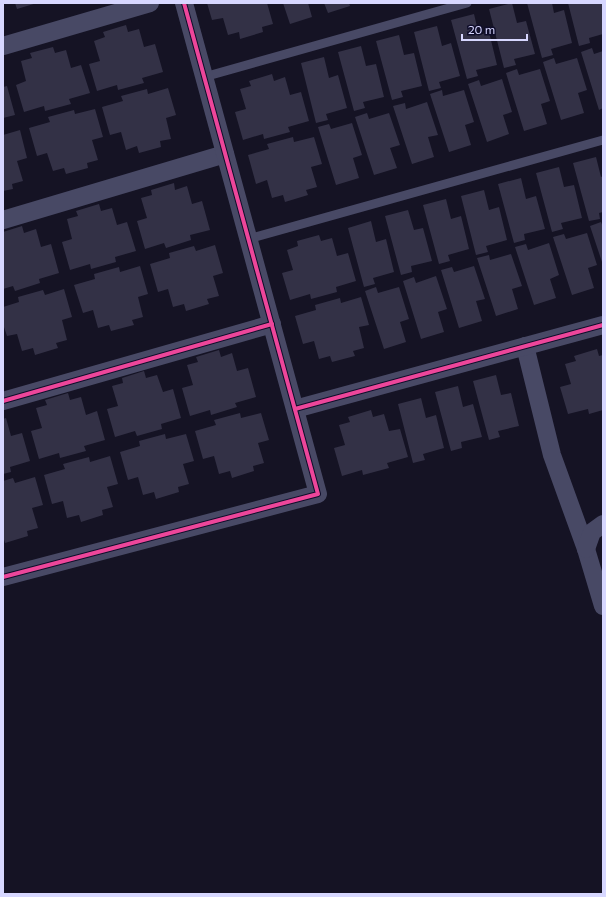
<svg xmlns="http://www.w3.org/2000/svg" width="606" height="897" viewBox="0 0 606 897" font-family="Commissioner,sans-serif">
<rect width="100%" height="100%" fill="#151324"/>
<g fill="#333146">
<polygon points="15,3 37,3 17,9"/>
<polygon points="207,3 267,3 273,24 262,27 263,32 240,39 239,32 228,35 223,18 212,20"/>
<polygon points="283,3 308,3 312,17 290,24"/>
<polygon points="324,3 349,3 350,6 328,13"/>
<polygon points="512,3 517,23 526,21 535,54 514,59 516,65 504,68 489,9"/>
<polygon points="527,3 552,3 554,13 564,10 572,43 551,49 553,55 542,58"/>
<polygon points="568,3 602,3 603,34 589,38 590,43 579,46"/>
<polygon points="474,14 479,35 489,32 497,65 476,70 478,76 467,79 451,20"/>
<polygon points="126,25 128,32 139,29 144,47 155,44 163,72 142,78 144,83 118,90 117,85 97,91 89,64 100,61 94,41 105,37 103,32"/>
<polygon points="437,26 442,46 451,43 460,76 439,82 441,88 429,91 414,32"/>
<polygon points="399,35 404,55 414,53 422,86 401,91 403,97 392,100 376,41"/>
<polygon points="361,46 366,66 376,64 384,97 363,102 365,108 354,111 338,52"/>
<polygon points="53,47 55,53 66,50 71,68 81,65 90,93 69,99 71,104 45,111 44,106 24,112 16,85 26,81 21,61 32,58 30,53"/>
<polygon points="592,48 594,54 603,51 603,108 599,110 581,52"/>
<polygon points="324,57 329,78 338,75 347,108 326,114 328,120 316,123 301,63"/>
<polygon points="554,58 556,64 577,58 587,90 578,93 584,113 561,120 543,62"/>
<polygon points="517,69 519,75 540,69 550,101 541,104 547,124 524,131 506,73"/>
<polygon points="272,74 274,81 285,77 290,95 301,92 309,121 288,127 290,132 264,139 263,134 243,140 235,112 246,109 240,89 251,86 249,81"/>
<polygon points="502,79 512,112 503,115 509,134 487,142 468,84 479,80 481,86"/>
<polygon points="7,86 15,115 3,118 3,87"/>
<polygon points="168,88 176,115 166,118 171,139 160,141 161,147 139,153 137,146 126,150 121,132 110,135 102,107 123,101 121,96 147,89 148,94"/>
<polygon points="442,90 443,96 464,90 474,122 465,125 471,145 449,152 430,94"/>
<polygon points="427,102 438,135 428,137 434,157 412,164 393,106 405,103 406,109"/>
<polygon points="95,109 103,137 92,140 98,160 87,163 88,168 66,174 64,168 53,171 47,153 37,156 29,128 50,122 48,117 74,110 75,114"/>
<polygon points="367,113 369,119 389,113 400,145 390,148 397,168 374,175 355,117"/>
<polygon points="352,123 362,155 353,158 359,178 336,185 318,127 329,124 331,129"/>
<polygon points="20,130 27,158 17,161 23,181 12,184 13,189 3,191 3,135"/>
<polygon points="293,137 294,142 314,137 322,164 311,167 317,187 306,190 308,195 285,202 283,195 272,198 267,180 256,184 248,155 269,149 267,144"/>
<polygon points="596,157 601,177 603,176 603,212 599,213 600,219 589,221 573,163"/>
<polygon points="559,167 564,187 574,185 582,218 561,223 563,229 552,232 536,173"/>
<polygon points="521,178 526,199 536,196 545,229 524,234 525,240 514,243 498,184"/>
<polygon points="174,183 175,190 187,186 192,204 202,201 210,230 190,235 191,240 166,248 164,243 145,249 137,221 147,218 141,198 152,195 151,190"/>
<polygon points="484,190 489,210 499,207 507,240 486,246 488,252 476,255 461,196"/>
<polygon points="446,199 451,219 461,216 469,249 448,255 450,261 439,264 423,205"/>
<polygon points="99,204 101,211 112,208 117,225 127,222 136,251 115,257 116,262 91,269 90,264 70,270 62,242 72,239 67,219 78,216 76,211"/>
<polygon points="408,210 414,230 423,228 432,261 411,266 412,272 401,275 385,216"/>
<polygon points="371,221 376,242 386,239 394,272 373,278 375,284 364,287 348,228"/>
<polygon points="601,222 603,227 603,265 590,226"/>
<polygon points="22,226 24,233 36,229 41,247 51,244 59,273 39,279 40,283 15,291 13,286 3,289 3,232"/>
<polygon points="587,233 597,265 588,268 594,288 572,295 553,237 564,234 566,239"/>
<polygon points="319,235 321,241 332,238 337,256 348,253 356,281 336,287 337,292 311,299 310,294 290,300 282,273 293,270 287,250 298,246 297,241"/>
<polygon points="549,243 559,275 550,279 556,298 534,305 515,247 526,244 528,250"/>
<polygon points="215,245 223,273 213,276 219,296 207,299 209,304 186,311 184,304 173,307 168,289 158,292 150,264 170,258 169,253 194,246 196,251"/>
<polygon points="511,254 522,286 512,289 518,309 496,316 477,258 489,255 490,260"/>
<polygon points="140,266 148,294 138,297 143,317 132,320 134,325 111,331 109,325 98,328 93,310 83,313 74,285 95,279 94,274 119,267 120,272"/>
<polygon points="474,266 485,299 476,301 482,321 459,328 441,270 452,267 454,272"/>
<polygon points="436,276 447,309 438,312 444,332 421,339 403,281 414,277 416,283"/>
<polygon points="376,287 378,293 399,287 409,319 400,322 406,342 384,349 365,291"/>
<polygon points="64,289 72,317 62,320 67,340 56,343 58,348 35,355 33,348 22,351 17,334 7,336 3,324 3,307 19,302 18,297 43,290 45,295"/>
<polygon points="361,297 369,325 359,327 364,348 353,351 355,356 332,362 330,356 319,359 314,341 303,344 295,316 316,310 315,305 340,298 341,303"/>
<polygon points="597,349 599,356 603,355 603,410 589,414 588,409 568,414 560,387 571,384 565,364 576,361 574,356"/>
<polygon points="219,350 221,357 232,353 237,371 248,368 256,397 235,403 237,407 211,415 210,410 190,416 182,388 193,385 187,365 198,362 196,357"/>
<polygon points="144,371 146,378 157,375 163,392 173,389 181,418 161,424 162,429 137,436 135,431 115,437 107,409 118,406 112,386 123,383 122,378"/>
<polygon points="496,375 501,395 511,393 519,426 498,431 500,437 489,440 473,381"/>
<polygon points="458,386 463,407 473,404 482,437 461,442 462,448 451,451 435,392"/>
<polygon points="68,393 70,400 81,397 86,415 97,411 105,440 84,446 86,451 60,458 59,453 39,459 31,431 42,428 36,408 47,405 45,400"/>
<polygon points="421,398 426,418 436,415 444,448 423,454 425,460 413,463 398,404"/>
<polygon points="371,410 373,417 384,414 389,431 400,429 408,457 387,463 389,468 363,475 362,470 342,476 334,448 345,445 339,425 350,422 348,417"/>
<polygon points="240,413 241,418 261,413 269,440 258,443 264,463 253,466 254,471 232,478 230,471 219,474 214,456 203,459 195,431 216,425 214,420"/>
<polygon points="6,418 11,436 22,433 30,461 10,467 11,472 3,474 3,419"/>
<polygon points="165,434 166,439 186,434 194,461 183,464 189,484 178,487 179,492 156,499 154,492 143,495 138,477 128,480 120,452 140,446 139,441"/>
<polygon points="110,456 118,484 107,487 113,507 102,510 103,515 81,522 79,515 67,518 63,501 52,504 44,475 65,469 63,464 89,457 90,462"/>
<polygon points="35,477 43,505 32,508 38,528 27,531 28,536 5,543 3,536 3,481 13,478 15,483"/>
</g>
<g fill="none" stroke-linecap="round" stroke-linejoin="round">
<g stroke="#484965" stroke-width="9">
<polyline points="204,77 467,3"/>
<polyline points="248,239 603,140"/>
</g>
<g stroke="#484965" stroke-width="18">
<polyline points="3,46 150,3"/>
<polyline points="3,220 225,154"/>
<polyline points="525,346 552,455 586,549 603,606"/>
<polyline points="3,401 272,324"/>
<polyline points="295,409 603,325"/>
<polyline points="586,549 592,532 603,524"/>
<polyline points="3,577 318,494 184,3"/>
</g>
<defs>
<g id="cycleway">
<polyline points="3,401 272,324"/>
<polyline points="295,409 603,325"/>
<polyline points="3,577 318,494 184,3"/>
</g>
</defs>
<use href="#cycleway" stroke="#0f0d2a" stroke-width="6"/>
<use href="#cycleway" stroke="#ed469a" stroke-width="4"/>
</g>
<rect width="606" height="897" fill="none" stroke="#d7d7ff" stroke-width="8"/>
<path d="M462 34v6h65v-6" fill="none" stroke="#d7d7ff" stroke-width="2"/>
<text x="468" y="34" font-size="12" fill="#d7d7ff" stroke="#0f0d2a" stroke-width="3" paint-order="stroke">20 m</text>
</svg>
